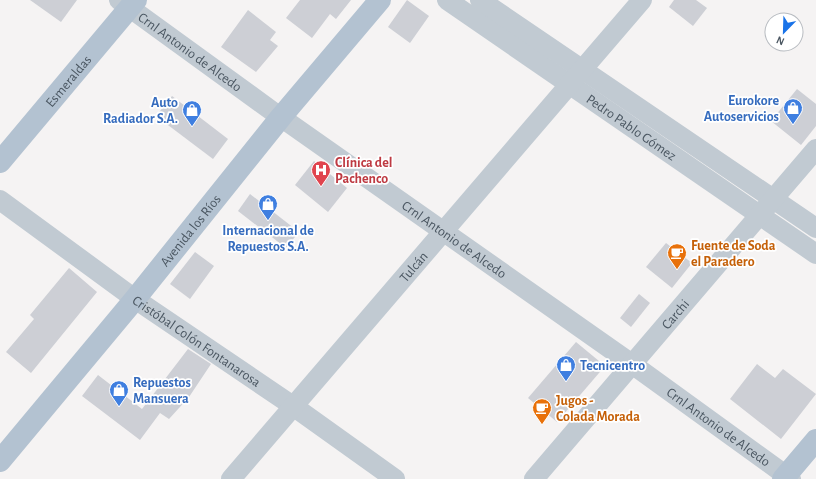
<svg xmlns="http://www.w3.org/2000/svg" width="816" height="479" viewBox="0 0 816 479" font-family="'Alegreya Sans',sans-serif">
<rect width="100%" height="100%" fill="#f5f3f3"/>
<g fill="#cdcfd5">
<polygon points="30,0 77,0 61,22"/>
<polygon points="300,0 351,0 336,19 330,14 312,38 286,18"/>
<polygon points="407,0 429,16 410,43 388,27"/>
<polygon points="674,0 696,0 707,8 693,26 669,7"/>
<polygon points="248,10 276,32 270,40 278,46 256,72 221,47"/>
<polygon points="797,89 816,104 816,126 801,145 771,121"/>
<polygon points="172,96 228,139 213,159 156,116"/>
<polygon points="314,161 347,188 328,212 295,185"/>
<polygon points="250,194 299,232 286,248 238,211"/>
<polygon points="666,243 692,263 672,288 646,267"/>
<polygon points="195,252 214,266 190,299 170,284"/>
<polygon points="69,268 97,292 31,373 6,352 34,319 30,315"/>
<polygon points="639,294 650,303 631,327 620,318"/>
<polygon points="576,342 605,366 557,422 528,398"/>
<polygon points="188,349 211,364 189,397 169,419 160,413 140,440 82,396 98,375 142,409"/>
<polygon points="757,364 775,378 783,369 816,394 781,439 730,399"/>
</g>
<g fill="none" stroke-linecap="round" stroke-linejoin="round">
<g stroke="#c1cad2" stroke-width="20">
<path id="s1" d="M 119,0 L 272,111 L 632,364 L 791,479"/>
<path id="s2" d="M 447,0 L 816,254"/>
<polyline points="480,0 816,228"/>
<path id="s3" d="M 0,200 L 135,299 L 293,406 L 395,479"/>
<path id="s4" d="M 231,479 L 642,0"/>
<path id="s5" d="M 534,479 L 816,149"/>
</g>
<g stroke="#b3c2d1" stroke-width="22">
<path id="s6" d="M 0,162 L 136,0"/>
<path id="s7" d="M 0,461 L 135,299 L 281,117 L 380,0"/>
<polyline points="783,479 816,440"/>
</g>
</g>
<defs>
<symbol id="shop-pin" viewBox="-11 -11 22 30"><path d="M0 17L-7.5 6A9.5 9.5 0 1 1 7.5 6Z" fill="#3f7fe0" stroke="#fff"/><path d="M-5-2.5h2.3a2.7 3.5 0 0 1 5.4 0H5L5.5 6h-11ZM-1.5-2.5h3a1.5 2.3 0 0 0-3 0Z" fill="#fff"/></symbol>
<symbol id="hospital-pin" viewBox="-11 -11 22 30"><path d="M0 17L-7.5 6A9.5 9.5 0 1 1 7.5 6Z" fill="#e0444e" stroke="#fff"/><path d="M-5-5h3v3.5h4V-5h3V5h-3V1.5h-4V5h-3Z" fill="#fff"/></symbol>
<symbol id="cafe-pin" viewBox="-11 -11 22 30"><path d="M0 17L-7.5 6A9.5 9.5 0 1 1 7.5 6Z" fill="#e8710a" stroke="#fff"/><path d="M-5.5-4.5H6V0H3Q3 3.5 0 3.5H-2.5Q-5.5 3.5-5.5 0ZM3-3.2v2h1.7v-2ZM-6 4.5H4V6H-6Z" fill="#fff"/></symbol>
</defs>
<g fill-rule="evenodd">
<use href="#shop-pin" x="782" y="97" width="22" height="30"/>
<use href="#shop-pin" x="181" y="99" width="22" height="30"/>
<use href="#hospital-pin" x="310" y="159" width="22" height="30"/>
<use href="#shop-pin" x="257" y="193" width="22" height="30"/>
<use href="#cafe-pin" x="666" y="242" width="22" height="30"/>
<use href="#shop-pin" x="555" y="354" width="22" height="30"/>
<use href="#shop-pin" x="108" y="379" width="22" height="30"/>
<use href="#cafe-pin" x="531" y="397" width="22" height="30"/>
</g>
<g text-anchor="middle" stroke-width="3.5" stroke-linejoin="round" paint-order="stroke">
<g font-size="14" fill="#4a5661" stroke="#fff">
<text dy="5" stroke="none"><textPath href="#s1" startOffset="88">Crnl Antonio de Alcedo</textPath></text>
<text dy="5" stroke="none"><textPath href="#s6" startOffset="106">Esmeraldas</textPath></text>
<text dy="5" stroke="none"><textPath href="#s2" startOffset="224">Pedro Pablo Gómez</textPath></text>
<text dy="5" stroke="none"><textPath href="#s7" startOffset="299">Avenida los Ríos</textPath></text>
<text dy="5" stroke="none"><textPath href="#s1" startOffset="412">Crnl Antonio de Alcedo</textPath></text>
<text dy="5" stroke="none"><textPath href="#s4" startOffset="280">Tulcán</textPath></text>
<text dy="5" stroke="none"><textPath href="#s5" startOffset="217">Carchi</textPath></text>
<text dy="5" stroke="none"><textPath href="#s3" startOffset="242">Cristóbal Colón Fontanarosa</textPath></text>
<text dy="5" stroke="none"><textPath href="#s1" startOffset="736">Crnl Antonio de Alcedo</textPath></text>
</g>
<g font-size="14" font-weight="bold" fill="#366cbe" stroke="#fff" text-anchor="end">
<text x="779" y="105">Eurokore<tspan x="779" dy="16">Autoservicios</tspan></text>
<text x="178" y="107">Auto<tspan x="178" dy="16">Radiador S.A.</tspan></text>
<text x="268" y="235" text-anchor="middle">Internacional de<tspan x="268" dy="16">Repuestos S.A.</tspan></text>
<text x="580" y="370" text-anchor="start">Tecnicentro</text>
<text x="133" y="387" text-anchor="start">Repuestos<tspan x="133" dy="16">Mansuera</tspan></text>
</g>
<g font-size="14" font-weight="bold" fill="#be3a42" stroke="#fff" text-anchor="start">
<text x="335" y="167">Clínica del<tspan x="335" dy="16">Pachenco</tspan></text>
</g>
<g font-size="14" font-weight="bold" fill="#c56008" stroke="#fff" text-anchor="start">
<text x="691" y="250">Fuente de Soda<tspan x="691" dy="16">el Paradero</tspan></text>
<text x="556" y="405">Jugos -<tspan x="556" dy="16">Colada Morada</tspan></text>
</g>
</g>
<g transform="translate(784 32) rotate(203)"><circle r="19" fill="#ffffff" stroke="#b7bbc0"/>
<path d="M0-3L7 15L0 10L-7 15Z" fill="#1a73e8"/>
<text y="-6" font-size="11" font-weight="bold" text-anchor="middle" fill="#4a5661">N</text>
</g>
</svg>
